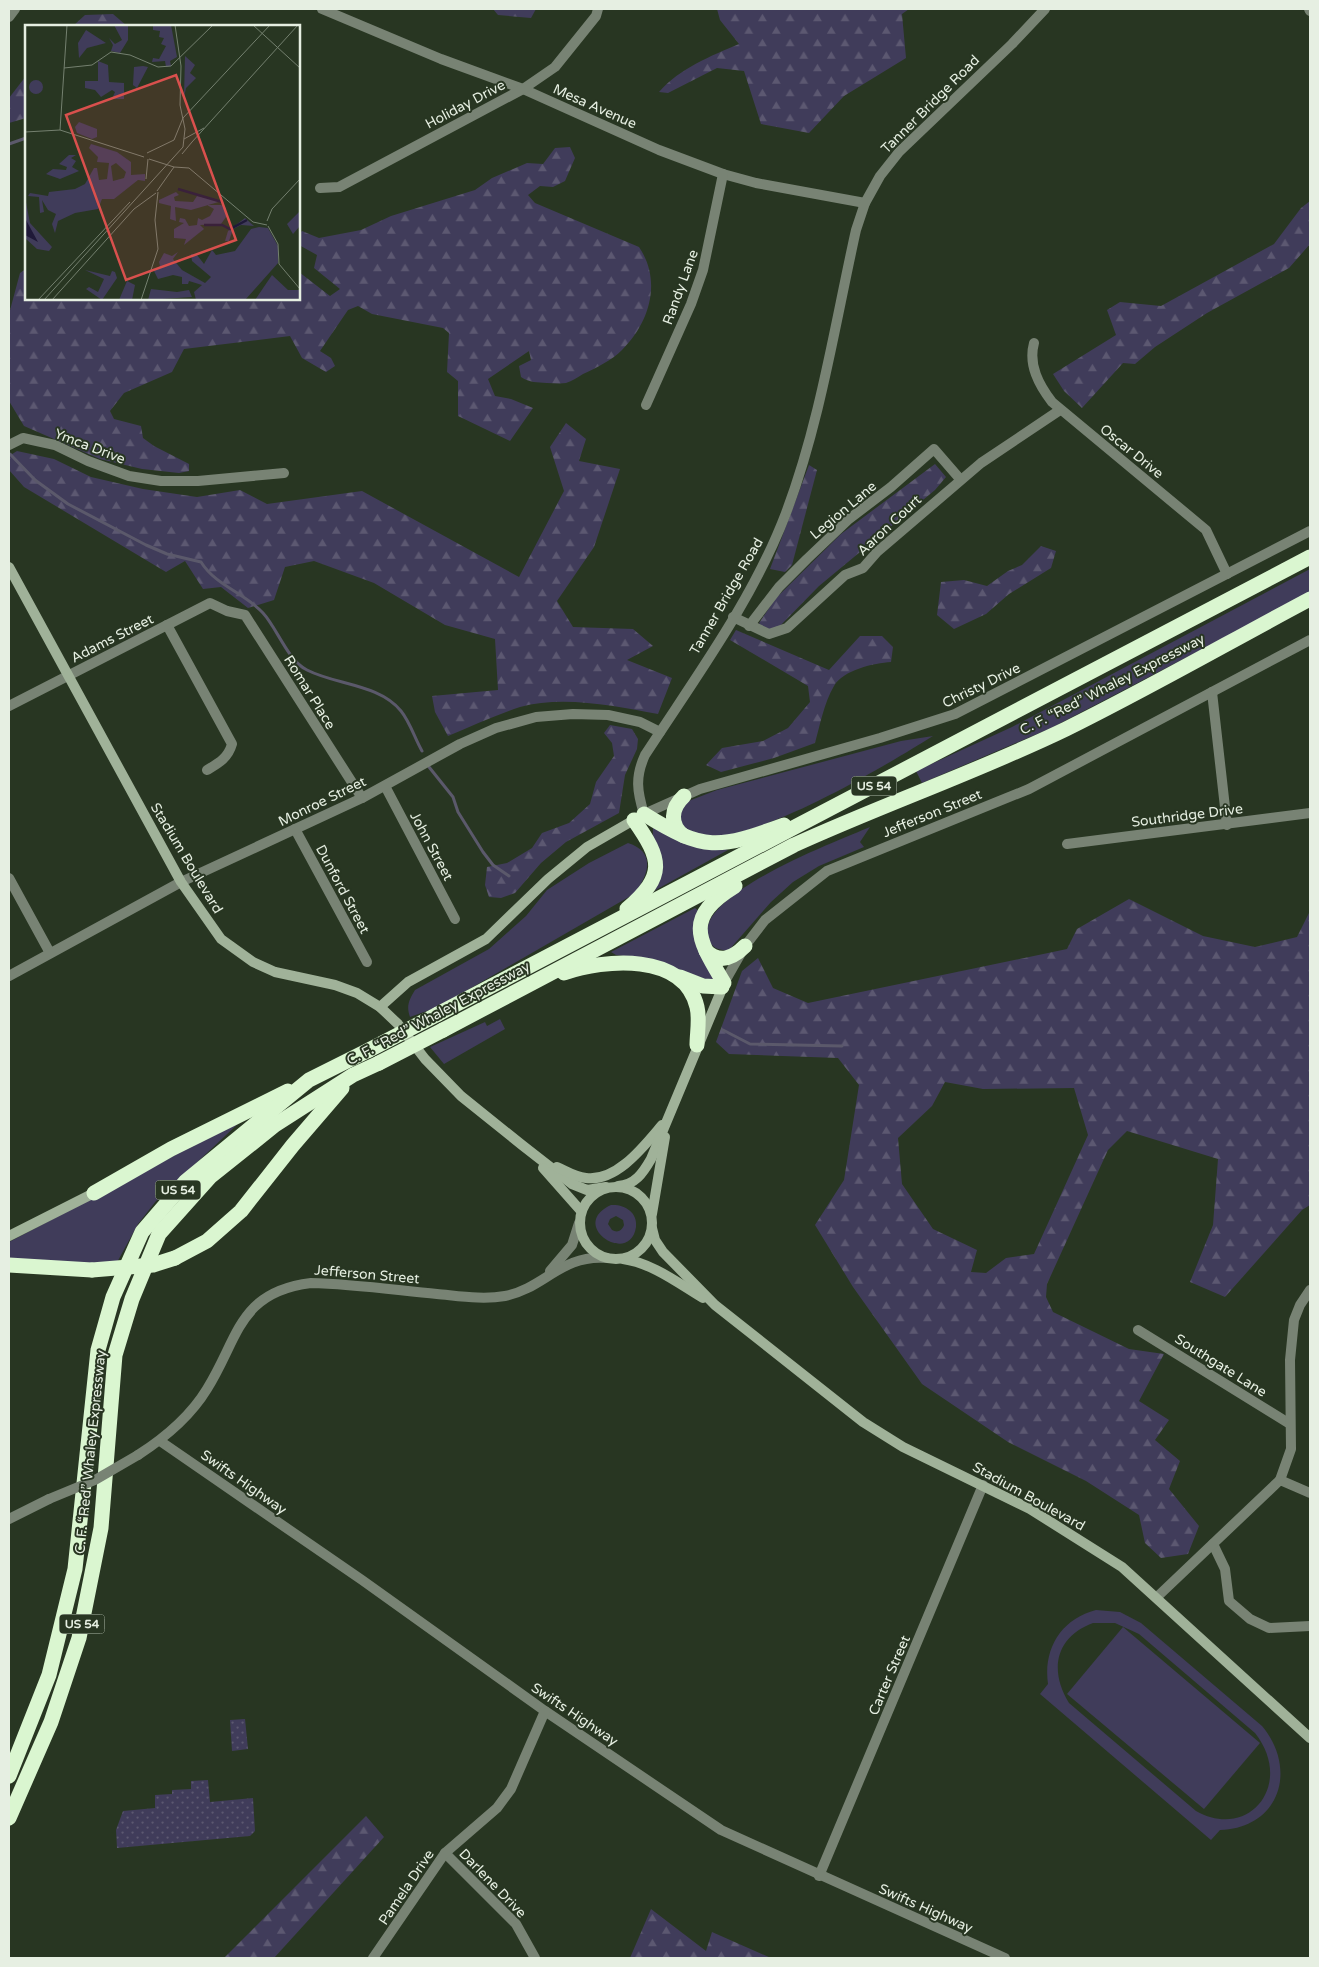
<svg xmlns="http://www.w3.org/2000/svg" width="1319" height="1967" viewBox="0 0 1319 1967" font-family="'Varela Round',sans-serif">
<defs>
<pattern id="forest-firs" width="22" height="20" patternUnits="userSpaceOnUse" patternTransform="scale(1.25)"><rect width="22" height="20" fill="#403c5a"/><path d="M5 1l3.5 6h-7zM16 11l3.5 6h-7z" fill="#5c5871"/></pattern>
<pattern id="park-dots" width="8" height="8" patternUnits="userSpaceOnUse" patternTransform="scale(1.25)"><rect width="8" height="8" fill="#403c5a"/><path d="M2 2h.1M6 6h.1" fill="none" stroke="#5c5871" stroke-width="1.8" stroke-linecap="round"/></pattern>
</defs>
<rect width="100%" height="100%" fill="#283622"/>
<g fill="#403c5a" fill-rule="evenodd">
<polygon points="1310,569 1310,593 1051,728 922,783 916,771 1012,727"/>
<path d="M 933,736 C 880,769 766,837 705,838 C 698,838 688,832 681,828 L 679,810 L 686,802 L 717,790 L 901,741 Z"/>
<polygon points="653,824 728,850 652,892"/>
<path d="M 870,827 L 860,842 L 864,847 L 819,866 L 793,882 L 771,902 L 729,950 C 720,951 711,948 708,938 C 694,894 838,841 870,827 Z"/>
<path d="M 628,843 C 657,852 648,876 634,894 L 438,1007 L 410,1017 C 406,1006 409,1000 415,990 L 489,949 L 526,916 L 547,890 L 589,863 Z"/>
<polygon points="695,908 699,911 714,979 711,981 648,959 616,955 611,952"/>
<polygon points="500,1019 505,1029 444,1064 430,1047 485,1022 487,1026"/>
<polygon points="242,1120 156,1201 138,1224 115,1266 9,1261 9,1242"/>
<path d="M 611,1205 C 624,1204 638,1212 636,1227 C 630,1267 567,1225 611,1205 ZM 616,1216 L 623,1220 L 624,1225 C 622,1231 617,1233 612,1230 L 608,1224 L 610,1219 Z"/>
<path d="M 1096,1610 L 1120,1612 L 1141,1623 L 1262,1726 C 1298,1769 1280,1828 1220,1830 L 1211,1840 L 1040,1694 L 1048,1684 C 1043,1649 1061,1619 1096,1610 ZM 1093,1623 L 1115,1623 L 1139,1634 L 1255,1733 C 1295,1784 1249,1841 1196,1811 L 1069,1703 C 1049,1671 1055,1637 1093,1623 Z"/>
<polygon points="1123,1627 1260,1743 1204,1809 1067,1694"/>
</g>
<g fill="url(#forest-firs)" fill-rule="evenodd">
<polygon points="493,9 536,9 531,18 498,15"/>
<path d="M 717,9 L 909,9 L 902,14 L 906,58 L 844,96 L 809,133 L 761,124 L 744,71 L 717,68 L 668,93 L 659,92 C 680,68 711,56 739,44 L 720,20 Z"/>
<polygon points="113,14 127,26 73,26 85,15"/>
<polygon points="26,76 26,118 9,123 9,98"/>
<path d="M 570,147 L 575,158 L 565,181 L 553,187 L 540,186 L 528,195 L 535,203 L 639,247 C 662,281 650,322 622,350 C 612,360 596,368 583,374 C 578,377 572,381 566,383 C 560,384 553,383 547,383 C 537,382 530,383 521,377 L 519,366 L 531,360 L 529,351 L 488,379 L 495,396 L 511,399 L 533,408 L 510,441 L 458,416 L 458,381 L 447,372 L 449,333 L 443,328 L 372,314 L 358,306 L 348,310 L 320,351 L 331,358 L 335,366 L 326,372 L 302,358 L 290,336 L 184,349 L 172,372 L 124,393 L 110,411 L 114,419 L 141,426 L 143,438 L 154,446 L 189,464 L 189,471 L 179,473 L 142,469 L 100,459 L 24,426 L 9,401 L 9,314 L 20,273 L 26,269 L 26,299 L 299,299 L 299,272 L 330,296 L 340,289 L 314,268 L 317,255 L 299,245 L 299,234 L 302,231 L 319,238 L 361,230 L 391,216 L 475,190 L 492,178 L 527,163 L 543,164 L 555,148 Z"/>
<polygon points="1310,201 1310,244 1289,268 1207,313 1155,347 1135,364 1123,363 1082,408 1064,391 1053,374 1116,335 1107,310 1120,302 1161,306 1274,244 1301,208"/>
<path d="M 566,423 L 586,439 L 579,461 L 620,469 L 594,547 L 557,601 L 573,627 L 633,629 L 653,646 L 627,660 L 672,678 L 658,714 C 615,706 563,695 520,707 C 496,715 472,726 448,736 L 435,712 L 432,696 L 498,690 L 495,639 L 445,625 L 374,583 L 314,561 L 285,567 L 274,600 L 248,608 L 221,587 L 203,589 L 185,561 L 166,572 L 24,487 L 9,470 L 9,456 L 17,451 L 54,459 L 91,477 L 143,489 L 197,497 L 240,490 L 267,504 L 362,491 L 519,577 L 564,491 L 550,447 Z"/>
<polygon points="935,464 946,477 935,490 819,586 777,629 766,631 759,623 776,598 841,534"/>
<polygon points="809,465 817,470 792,565 785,572 770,569"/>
<polygon points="1041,546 1056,551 1051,568 1009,594 986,614 954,629 937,615 941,582 964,580 987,586 1008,571 1022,565"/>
<path d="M 736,630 L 829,670 L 860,636 L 882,636 L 893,647 L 891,662 C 874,663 843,670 834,686 C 824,703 820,725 815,743 L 774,758 L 721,772 L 706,765 L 722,748 L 763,741 L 788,728 L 810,702 L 808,686 L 730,640 Z"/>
<polygon points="610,725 632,729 638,739 637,749 625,775 619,813 566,842 541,863 515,893 501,898 489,897 485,885 487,867 507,863 532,848 542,833 569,823 590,804 596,782 614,756 612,743 604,733"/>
<path d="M 1129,899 L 1203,936 L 1255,947 L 1297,937 L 1310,911 L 1310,1205 L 1302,1210 L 1225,1297 L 1190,1282 L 1213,1225 L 1218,1159 L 1127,1131 L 1108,1150 L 1047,1284 L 1046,1297 L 1053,1312 L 1129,1349 L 1164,1354 L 1139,1401 L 1169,1420 L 1155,1440 L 1180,1461 L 1169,1489 L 1199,1526 L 1188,1554 L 1161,1558 L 1145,1543 L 1139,1515 L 1086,1481 L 1008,1442 L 922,1384 L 853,1287 L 815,1225 L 844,1180 L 859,1085 L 838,1058 L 729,1054 L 716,1042 L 742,971 L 758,958 L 773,988 L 808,1003 L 1067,949 L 1077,929 ZM 945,1082 L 983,1089 L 1074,1088 L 1088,1135 L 1034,1254 L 1006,1258 L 986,1273 L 971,1272 L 977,1250 L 933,1229 L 902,1184 L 898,1138 L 932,1106 Z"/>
<polygon points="366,1816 384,1837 274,1958 224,1958"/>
<polygon points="651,1909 706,1951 712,1932 771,1958 630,1958"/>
</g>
<g fill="url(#park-dots)">
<polygon points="245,1719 248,1749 232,1751 230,1720"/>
<polygon points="208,1780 210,1802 253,1798 255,1831 250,1836 117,1848 116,1830 123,1811 155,1808 155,1795 172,1794 172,1790 191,1789 191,1781"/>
</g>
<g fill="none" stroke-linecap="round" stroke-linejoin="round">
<g stroke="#5b596b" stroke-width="3">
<polyline points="9,144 26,138"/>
<path d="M 10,454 L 35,480 L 68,504 L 146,545 L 167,554 L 201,562 C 216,586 245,593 263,613 C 277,628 288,661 307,670 C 336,685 379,684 401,711 C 410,722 415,739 422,751"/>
<polyline points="429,767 453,797 458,812 483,852 493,865 509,876"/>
<polyline points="723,1030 750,1044 842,1046"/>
</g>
<g stroke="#788374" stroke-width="10">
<polyline points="322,9 441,59 523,89 659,150 723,174 756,183 865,203"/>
<polyline points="1309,9 1310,11"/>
<polyline points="9,17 15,9"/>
<polyline points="320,188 339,187 523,89 555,67 596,16 598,9"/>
<path d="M 1034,343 C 1028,365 1039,385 1052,402 L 1206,530 L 1227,574"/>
<polyline points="646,405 691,304 703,270 723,174"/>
<polyline points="9,445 23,438 55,445 88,461 129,476 161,481 198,481 284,473"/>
<polyline points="733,617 769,634 787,628 845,575 863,568 877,552 981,463 1060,410"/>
<path d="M 167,625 L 232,744 C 228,758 219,763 207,770"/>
<polyline points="749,626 779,587 807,559 849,519 891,487 934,449 960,479"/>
<polyline points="1212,692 1227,825"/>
<polyline points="9,706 210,603 227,611 245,615 362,798"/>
<polyline points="385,786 455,919"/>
<polyline points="295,829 367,962"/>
<polyline points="1067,844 1310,813"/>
<polyline points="9,878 50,953"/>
<polyline points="9,976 181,882 362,798 460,744 496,728 536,717 573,714 608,715 640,722 660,732"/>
<polyline points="1138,1330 1290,1424"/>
<polyline points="160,1441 362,1580 545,1711 721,1830 1005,1958"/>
<polyline points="1280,1480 1291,1449 1290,1360 1294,1320 1300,1305 1310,1290"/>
<polyline points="1213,1544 1225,1569 1229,1601 1250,1619 1269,1628 1310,1626"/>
<polyline points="1157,1597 1280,1480 1310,1493"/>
<polyline points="445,1853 516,1924 535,1958"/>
<polyline points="819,1876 983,1485"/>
<polyline points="373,1958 445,1853 497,1808 511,1789 545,1711"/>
</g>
<g stroke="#788374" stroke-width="10">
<path d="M 1045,9 L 1012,44 L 899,152 L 880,176 L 865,203 L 856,230 C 835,324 820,423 786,513 C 753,600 695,678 645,755 C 635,777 637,791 644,814 L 700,789 L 880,738 L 955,714 L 1310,531"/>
<polyline points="724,983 745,946 765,920 827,871 1029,789 1310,640"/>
<polyline points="550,1271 572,1245 579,1223"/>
<path d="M 138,1455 C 166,1437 190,1417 207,1389 C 239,1338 238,1292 311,1283 C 353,1284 395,1290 437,1294 C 459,1296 483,1300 505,1296 C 545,1288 561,1254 607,1258"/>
<polyline points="9,1519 49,1499"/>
</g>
<g stroke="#a0b299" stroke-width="10">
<polyline points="9,567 181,882 221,939 253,962 275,972 335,985 357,993 380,1007 398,1024 425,1059 461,1096 522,1145 572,1184 587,1190 606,1187"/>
<polyline points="380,1007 408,982 486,939 548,879 587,847 639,817"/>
<path d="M 557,1167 C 566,1171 575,1177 586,1178 C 617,1182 644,1146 662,1125"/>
<polyline points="543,1168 581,1211"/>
<path d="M 618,1186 C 635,1185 643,1173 651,1159 L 724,984"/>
<circle cx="616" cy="1223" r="36"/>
<polyline points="652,1214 665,1137"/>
<polyline points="652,1228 655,1240 663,1252 715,1305 863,1422 903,1447 1030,1509 1122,1567 1310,1738"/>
<polyline points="9,1236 94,1193"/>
<path d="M 623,1259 C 652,1263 678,1283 703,1298"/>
</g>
<g stroke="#daf6d0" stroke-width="15">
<path d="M 684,796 C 671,808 669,825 684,836"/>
<path d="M 644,814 C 705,852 718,849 784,825"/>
<path d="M 627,909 C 666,875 662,860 634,820"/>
<path d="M 706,951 C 720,964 733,958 745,946"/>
<path d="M 564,973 C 604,959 684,952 697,1007 C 700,1019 697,1033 697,1045"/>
<polyline points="680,977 703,986 722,987"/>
<path d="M 724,983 C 698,939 683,918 735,886"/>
<polyline points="438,1014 1310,557"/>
<path d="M 443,1030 L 794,845 C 884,804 977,772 1066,729 C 1149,688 1229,642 1310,599"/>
<polyline points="94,1193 171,1149 288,1091"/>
<polyline points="175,1258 207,1241 241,1211 293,1145 342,1088"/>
<polyline points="9,1265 92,1270"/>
<polyline points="9,1776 49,1675 75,1569 98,1350 113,1297 142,1232 186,1181 309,1080 369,1050"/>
<polyline points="9,1818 51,1722 79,1638 101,1528 115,1355 132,1299 159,1234 210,1177 275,1125 353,1075 379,1063"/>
</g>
<polyline stroke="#788374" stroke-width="10" points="49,1499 95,1480 138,1455"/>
<g stroke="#daf6d0" stroke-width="15">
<polyline points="369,1050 438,1014"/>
<polyline points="379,1063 443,1030"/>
<polyline points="92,1270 153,1265 175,1258"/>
</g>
</g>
<g text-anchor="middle" stroke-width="4" stroke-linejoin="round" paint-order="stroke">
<g fill="#283622" stroke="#adb8a8" stroke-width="1">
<rect x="851.5" y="776.5" width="45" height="19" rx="4"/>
<rect x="155.5" y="1180.5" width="45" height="19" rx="4"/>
<rect x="59.5" y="1614.5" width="45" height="19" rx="4"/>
</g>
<g font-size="12" font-weight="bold" fill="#e6efe2">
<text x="874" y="790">US 54</text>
<text x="178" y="1194">US 54</text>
<text x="82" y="1628">US 54</text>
</g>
<g font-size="14" fill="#e6efe2" stroke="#283622">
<text transform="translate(465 104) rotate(-28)" y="5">Holiday Drive</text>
<text transform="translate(930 104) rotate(-45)" y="5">Tanner Bridge Road</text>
<text transform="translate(595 106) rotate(24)" y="5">Mesa Avenue</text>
<text transform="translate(680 287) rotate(-70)" y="5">Randy Lane</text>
<text transform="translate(90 446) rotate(21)" y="5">Ymca Drive</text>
<text transform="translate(1132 451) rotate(39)" y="5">Oscar Drive</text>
<text transform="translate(843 510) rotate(-40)" y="5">Legion Lane</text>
<text transform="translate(889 525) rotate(-43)" y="5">Aaron Court</text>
<text transform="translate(726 596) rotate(-60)" y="5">Tanner Bridge Road</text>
<text transform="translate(112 638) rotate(-27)" y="5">Adams Street</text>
<text transform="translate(1112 684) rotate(-27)" y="5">C. F. “Red” Whaley Expressway</text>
<text transform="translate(981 685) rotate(-26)" y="5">Christy Drive</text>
<text transform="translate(310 692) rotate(58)" y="5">Romar Place</text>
<text transform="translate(322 801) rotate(-26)" y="5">Monroe Street</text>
<text transform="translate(932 813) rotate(-22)" y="5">Jefferson Street</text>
<text transform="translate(1187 815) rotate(-7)" y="5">Southridge Drive</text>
<text transform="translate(432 846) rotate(62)" y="5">John Street</text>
<text transform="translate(187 858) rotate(59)" y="5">Stadium Boulevard</text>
<text transform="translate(343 889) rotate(62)" y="5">Dunford Street</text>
<text transform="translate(438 1013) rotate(-28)" y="5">C. F. “Red” Whaley Expressway</text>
<text transform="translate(367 1274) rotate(5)" y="5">Jefferson Street</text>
<text transform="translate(1221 1365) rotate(32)" y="5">Southgate Lane</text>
<text transform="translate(90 1452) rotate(-84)" y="5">C. F. “Red” Whaley Expressway</text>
<text transform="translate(244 1482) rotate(35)" y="5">Swifts Highway</text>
<text transform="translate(1029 1496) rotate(29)" y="5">Stadium Boulevard</text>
<text transform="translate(889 1675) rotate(-67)" y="5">Carter Street</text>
<text transform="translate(575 1714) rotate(34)" y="5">Swifts Highway</text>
<text transform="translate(493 1883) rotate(46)" y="5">Darlene Drive</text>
<text transform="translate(406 1887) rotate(-56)" y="5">Pamela Drive</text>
<text transform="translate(926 1908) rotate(24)" y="5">Swifts Highway</text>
</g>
</g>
<g transform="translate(25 25)">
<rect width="275" height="275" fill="#283622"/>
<path d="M4 62a7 7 0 1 1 14 0a7 7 0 1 1-14 0ZM 54,97 L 72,104 L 72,112 L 67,114 L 52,108 L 50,102 ZM 275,186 L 275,201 L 268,209 L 262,199 Z" fill="#403c5a"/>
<path d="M 89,0 L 103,0 L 103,15 L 95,28 L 86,26 L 88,20 L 84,13 L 90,19 L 97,15 ZM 61,5 L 81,18 L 62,23 L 54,33 L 53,18 ZM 160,31 L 170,40 L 165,48 L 171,53 L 161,63 L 159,72 ZM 73,36 L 83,40 L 84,57 L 99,58 L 99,74 L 87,74 L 90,67 L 87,65 L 76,72 L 70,65 L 60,63 L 60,56 L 73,56 ZM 118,41 L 123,42 L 112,63 L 108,60 L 109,42 ZM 66,119 L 92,127 L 106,137 L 106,150 L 120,149 L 120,156 L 113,155 L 89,174 L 77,174 L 73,184 L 50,188 L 33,196 L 30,208 L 27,199 L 31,189 L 23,185 L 17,175 L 19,187 L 15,188 L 14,172 L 3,171 L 5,168 L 23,171 L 24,167 L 50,164 L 60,159 L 69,143 L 72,143 L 74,155 L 82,154 L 84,138 L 72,137 L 73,132 L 64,123 ZM 91,138 L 101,147 L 99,153 L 88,156 L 86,141 ZM 44,130 L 51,130 L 46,133 L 51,136 L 47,142 L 54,146 L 35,154 L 21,149 L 28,144 L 41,145 L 42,142 L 34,139 ZM 151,167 L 154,170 L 149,172 L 150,176 L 168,177 L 172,171 L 197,176 L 166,185 L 150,182 L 151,196 L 145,194 L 146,181 L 134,178 L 134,175 ZM 182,180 L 196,180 L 201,183 L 201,192 L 196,199 L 175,200 L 179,204 L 159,220 L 161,214 L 149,213 L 149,204 L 159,198 L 154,197 L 155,193 L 160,194 L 164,201 L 172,200 L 173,193 L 177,195 L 185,191 L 189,184 ZM 220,193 L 229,201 L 216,200 L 208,204 L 204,216 L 200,216 L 203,206 ZM 234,202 L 243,203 L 253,221 L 253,238 L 220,275 L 171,275 L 169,267 L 177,260 L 164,256 L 163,259 L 157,259 L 157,252 L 148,250 L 133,254 L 129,246 L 135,241 L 134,237 L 139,228 L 147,231 L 153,227 L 148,234 L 157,245 L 180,258 L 186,252 L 167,236 L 166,229 L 172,230 L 179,239 L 187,225 L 191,230 L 210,226 L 226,204 ZM 60,245 L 85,251 L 87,246 L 90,247 L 92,253 L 77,275 L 61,264 L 64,262 L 73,267 L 79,254 ZM 247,250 L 263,265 L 275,265 L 275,275 L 230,275 ZM 102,256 L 110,260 L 107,275 L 94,275 ZM 126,264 L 152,267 L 164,265 L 167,272 L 123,275 Z" fill="#403c5a" fill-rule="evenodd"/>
<path d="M 128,0 L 146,0 L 152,32 L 145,36 L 146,41 L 141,42 L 140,36 L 127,37 L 128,33 L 134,34 L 141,21 L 136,19 L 139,13 L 134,12 L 135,6 L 128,5 ZM 0,172 L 5,198 L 27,222 L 24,226 L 12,224 L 0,213 Z" fill="#403c5a"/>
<path d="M 0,184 L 1,195 L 13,217 L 0,210 Z" fill="#1f1938"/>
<path fill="none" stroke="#1f1938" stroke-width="2.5" d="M 153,164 L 197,177M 179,200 L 197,200 L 205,204 L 222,195"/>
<path fill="none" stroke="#74806f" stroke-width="1" d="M 228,0 L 275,43M 39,43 L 67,40 L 86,27 L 105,30 L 133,42 L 146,41 L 188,0M 35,105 L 42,0M 0,107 L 35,105 L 119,132M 159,114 L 179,103M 167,117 L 273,0M 122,128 L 149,115 L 158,93 L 245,0M 157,129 L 167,117M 124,134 L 149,142 L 164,143 L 228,197 L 242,200M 121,154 L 123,134M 132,166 L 149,142M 242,196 L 247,184 L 275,154M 243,201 L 253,219 L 254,239 L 275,264M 13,275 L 105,177M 19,275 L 158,122 L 160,104 L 155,80 L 156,41 L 150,0M 27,275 L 109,184 L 131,168M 116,275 L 133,224 L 130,195 L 133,167"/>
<path fill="#d9504d" fill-opacity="0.15" stroke="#d9504d" stroke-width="2.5" d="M 151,50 L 211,215 L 101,255 L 41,90 Z"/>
<rect width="275" height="275" fill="none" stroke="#e6efe2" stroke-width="2.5"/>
</g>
<rect width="1319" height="1967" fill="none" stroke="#e6efe2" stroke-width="20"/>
</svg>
